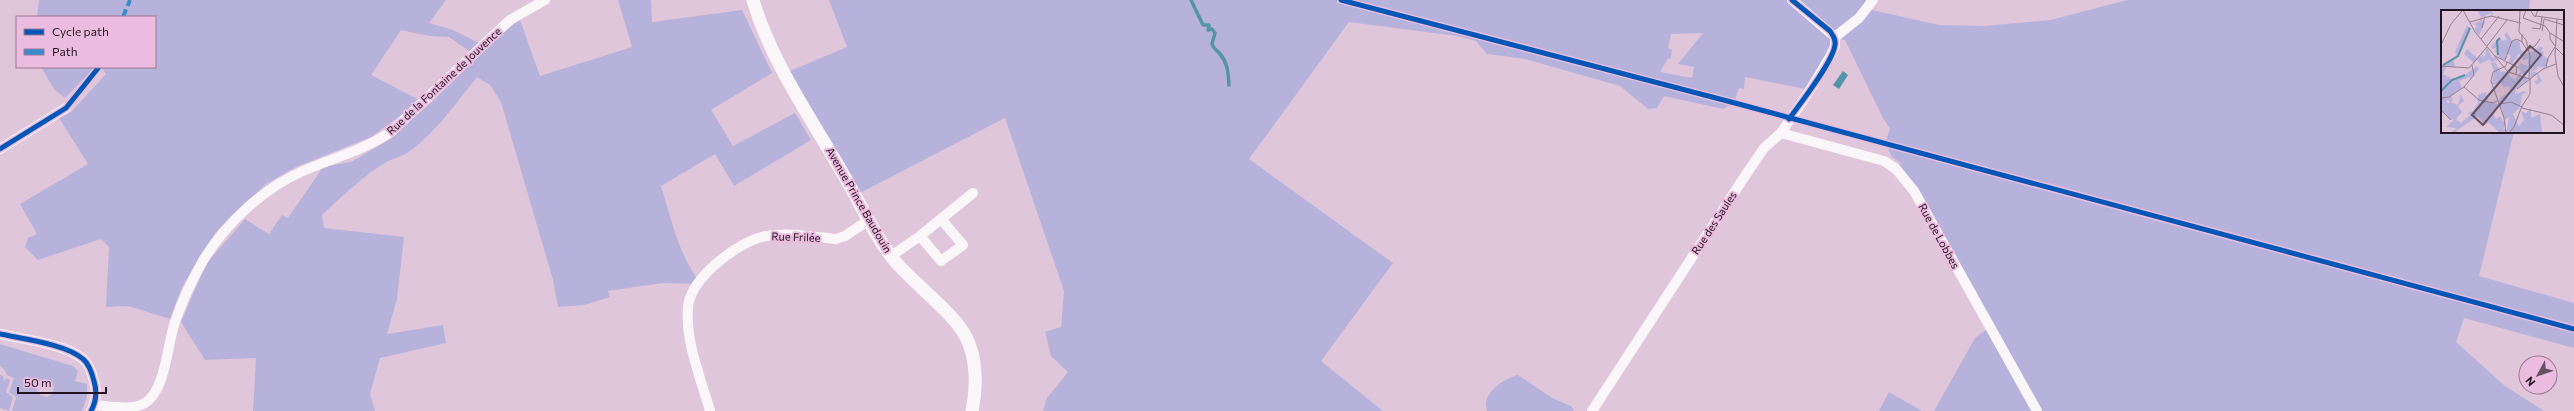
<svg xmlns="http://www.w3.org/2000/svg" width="2574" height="411" viewBox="0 0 2574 411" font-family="Commissioner,sans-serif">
<rect width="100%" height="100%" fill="#e0c6da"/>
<g fill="#b7b2dc" fill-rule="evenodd">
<polygon points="39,0 446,0 429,23 453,30 479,43 469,51 449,37 429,36 401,30 371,75 421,101 371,137 296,167 266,184 216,232 182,287 170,319 128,306 106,307 109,247 101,239 38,260 25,247 28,238 37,234 20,204 88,164 59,118 71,112 106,74 101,67 155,67 155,17 37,17"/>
<path d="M 618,0 L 651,0 L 652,22 L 742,10 L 772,73 L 711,110 L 733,146 L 795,113 L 811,140 L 734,186 L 715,154 L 661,186 C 671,218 678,252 698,280 L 693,284 L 663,283 L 608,291 L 610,297 L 584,305 L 558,307 L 553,280 L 501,102 L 490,85 L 477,77 C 456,103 437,131 410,151 C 402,157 393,158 385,163 C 362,177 341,197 322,215 L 324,228 L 404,237 L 397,299 L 387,334 L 443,325 L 446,343 L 380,358 L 370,394 L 375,411 L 253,411 L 256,358 L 205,360 L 181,322 L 206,264 L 245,219 L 269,234 L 282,215 L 288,218 L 323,167 L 351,162 L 387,141 L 434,100 L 502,32 L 520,20 L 540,76 L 632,47 Z"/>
<path d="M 829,0 L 1873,0 L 1867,9 L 1939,25 L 1984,26 L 2051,20 L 2127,0 L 2530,0 L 2529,11 L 2442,11 L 2442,132 L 2514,132 L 2479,276 L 2574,303 L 2574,348 L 2464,318 L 2456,342 L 2505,386 L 2544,411 L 1934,411 L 1975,338 L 1991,326 L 1896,169 L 1901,163 L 1892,157 L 1885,143 L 1890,129 L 1883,118 L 1845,40 L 1835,38 L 1810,90 L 1745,77 L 1744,89 L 1739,88 L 1734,103 L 1723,109 L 1664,96 L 1657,108 L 1648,109 L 1620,86 L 1525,59 L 1487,54 L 1476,41 L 1457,36 L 1349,22 L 1249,159 L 1393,263 L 1321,361 L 1383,411 L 1043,411 L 1047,398 L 1068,372 L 1051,356 L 1045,332 L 1061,327 L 1064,291 L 1005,118 L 856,195 L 785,73 L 847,47 ZM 1703,33 L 1678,64 L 1694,67 L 1692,78 L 1660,72 L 1668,59 L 1671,58 L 1672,50 L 1668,48 L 1671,34 Z"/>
<polygon points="41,67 95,67 65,98 54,89"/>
<path d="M 0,344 L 73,366 L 78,371 L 75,381 L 87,384 L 87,396 L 82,411 L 12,411 L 16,397 L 9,392 L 14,378 L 7,375 L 4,369 L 0,366 ZM 47,379 L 52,382 L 54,387 L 52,394 L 47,397 L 40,395 L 36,388 L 39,382 Z"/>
<polygon points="0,375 3,376 4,381 6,378 10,380 6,392 13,397 9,411 0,408"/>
<path d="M 1518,375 L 1552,398 L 1571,406 L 1574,411 L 1487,411 C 1481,393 1503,379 1518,375 Z"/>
<polygon points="1889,392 1922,411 1879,411"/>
</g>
<polygon fill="#5594a8" points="1843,71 1848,75 1839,89 1833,85"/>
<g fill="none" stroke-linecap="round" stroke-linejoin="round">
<path stroke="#5594a8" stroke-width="3.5" d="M 1191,0 L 1203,25 L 1209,25 L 1208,30 L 1212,29 L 1215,33 L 1212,44 C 1214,50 1217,50 1220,54 C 1228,63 1228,73 1229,85"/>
<g stroke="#faf6f9" stroke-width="10">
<polyline points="1792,0 1835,37"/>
<polyline points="1835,37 1859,18 1873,0"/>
<polyline points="1781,133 1884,161 1896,169 1914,191 2037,411"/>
<polyline points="0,149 66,108"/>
<polyline points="920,236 941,261 963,245 941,219"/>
<polyline points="891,256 920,236 973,193"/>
<path d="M 0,334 C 22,339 66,344 83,359 C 89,364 92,373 94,381 C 97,391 96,402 91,411"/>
<path d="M 94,405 C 109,406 132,411 145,403 C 166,390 167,344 175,322 C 182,301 193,278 204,259 C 227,222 264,188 303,171 C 335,157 360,152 391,132 L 510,20 L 545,0"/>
<path d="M 710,411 C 701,379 685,341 688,307 C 691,277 739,241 766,236 C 789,232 814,237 836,239 L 845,236 L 869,220"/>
<polyline points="1592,411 1743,179 1764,148 1781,133 1810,90 1831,55 1835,46 1835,37"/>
</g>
<path stroke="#faf6f9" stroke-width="13" d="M 753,0 C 771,62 811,118 843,174 C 860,202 873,234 894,260 C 913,283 954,313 966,337 C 977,358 977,388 972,411"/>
<polyline stroke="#3a8bcb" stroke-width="4" stroke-dasharray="8 4" stroke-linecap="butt" points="123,17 130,0"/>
<defs>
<g id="cycleway">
<polyline points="1341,0 1735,103 2574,329"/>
<path d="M 1789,119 C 1800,104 1833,62 1835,45 C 1836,39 1833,36 1830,31 L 1792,0"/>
<polyline points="0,149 66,108 99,67"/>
<path d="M 0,334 C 22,339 66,344 83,359 C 89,364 92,373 94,381 C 97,391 96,402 91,411"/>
</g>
</defs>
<use href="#cycleway" stroke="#ebbcdf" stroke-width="8"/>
<use href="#cycleway" stroke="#0057b8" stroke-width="5"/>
</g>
<g text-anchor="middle" stroke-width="4" stroke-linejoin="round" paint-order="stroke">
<g font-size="11" fill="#241421" stroke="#ebbcdf">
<text transform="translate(444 81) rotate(-43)" y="4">Rue de la Fontaine de Jouvence</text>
<text transform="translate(859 200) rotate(60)" y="4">Avenue Prince Baudouin</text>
<text transform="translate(1714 223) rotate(-57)" y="4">Rue des Saules</text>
<text transform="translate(1939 236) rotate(61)" y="4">Rue de Lobbes</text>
<text transform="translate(796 237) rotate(2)" y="4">Rue Frilée</text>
</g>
</g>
<g transform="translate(2441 10)">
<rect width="123" height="123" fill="#e0c6da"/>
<path d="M 36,0 L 48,0 L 52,3 L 52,6 L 50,3 L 41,7 L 41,12 L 44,12 L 38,26 L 33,19 L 36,17 L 33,14 L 30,15 L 33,14 L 39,11 L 40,7 ZM 26,15 L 29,18 L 17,46 L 12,49 L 14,57 L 6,56 L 2,64 L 11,69 L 22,66 L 36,56 L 38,59 L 30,69 L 29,67 L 18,71 L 21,78 L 10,86 L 12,90 L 10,92 L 5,89 L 7,94 L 9,92 L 17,95 L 20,84 L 23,91 L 17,96 L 21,102 L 15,109 L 20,113 L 29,105 L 27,103 L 32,101 L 37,93 L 37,85 L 45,82 L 47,92 L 57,94 L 60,87 L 69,81 L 68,76 L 62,77 L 60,73 L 51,75 L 53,61 L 50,53 L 54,52 L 60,62 L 63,61 L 74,70 L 80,61 L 77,58 L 79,53 L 87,56 L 87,49 L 81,50 L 78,43 L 75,48 L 78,50 L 74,49 L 71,54 L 67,53 L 70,45 L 65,44 L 64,50 L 58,48 L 54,41 L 56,37 L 52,39 L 50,36 L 58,28 L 62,31 L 66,29 L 63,25 L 66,22 L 71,31 L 78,30 L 80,40 L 85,44 L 93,41 L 100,47 L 94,37 L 97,39 L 99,36 L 102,38 L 100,42 L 103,41 L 102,45 L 108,50 L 104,58 L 96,56 L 97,59 L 91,61 L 97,63 L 101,71 L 96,75 L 93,72 L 97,69 L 96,64 L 89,68 L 90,57 L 86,58 L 86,64 L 83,65 L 80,62 L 80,67 L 84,66 L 87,70 L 75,79 L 74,84 L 83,81 L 88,85 L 84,83 L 81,85 L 79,97 L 72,104 L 78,116 L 83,110 L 80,101 L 85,103 L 90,98 L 90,108 L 99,104 L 101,123 L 59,123 L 47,112 L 45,115 L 37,106 L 15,121 L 17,123 L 10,123 L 15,118 L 5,117 L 14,109 L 9,110 L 2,103 L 0,105 L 0,56 L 16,45 L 14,42 ZM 58,96 L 64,110 L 68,107 L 66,120 L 62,119 L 65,114 L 64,111 L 61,111 L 60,106 L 55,109 L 52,104 ZM 46,37 L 51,48 L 54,47 L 56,50 L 50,52 L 49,49 L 39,54 L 36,50 L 33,53 L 23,44 L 26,39 L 36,48 L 39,45 L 42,49 L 40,44 L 44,47 Z" fill="#b7b2dc" fill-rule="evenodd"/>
<path fill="none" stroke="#5594a8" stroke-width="2" d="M 57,45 L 56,31 L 59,28M 2,55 L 17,46 L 29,18M 0,81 L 11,70 L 24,65"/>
<path fill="none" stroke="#957f90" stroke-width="1" d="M 22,0 L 34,22 L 67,62 L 89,69M 79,0 L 78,22 L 85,30 L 89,46 L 88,68M 85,0 L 82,8 L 104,16 L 109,23 L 122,31M 89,0 L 94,7 L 97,0M 95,6 L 123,10M 103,9 L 123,15M 116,9 L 114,45 L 117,66 L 123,77M 29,12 L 50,6 L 80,13M 41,18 L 44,6M 91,18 L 99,19 L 101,7M 101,21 L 103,9M 109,23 L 109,29 L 114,36M 81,24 L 81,32 L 86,40M 40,29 L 58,6M 0,35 L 10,14 L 21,1M 46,36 L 66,10M 114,37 L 123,46M 87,39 L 94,36 L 99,29M 54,46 L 76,57 L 75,64M 64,50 L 71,31 L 76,29 L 81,32M 0,56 L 28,58 L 46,37M 105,57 L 107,48 L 114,37M 23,77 L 38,90 L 52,93 L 56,91M 76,79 L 102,59 L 115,54M 0,88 L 8,87 L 23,77 L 33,65 L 31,55M 58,94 L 70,92 L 81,97M 81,98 L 110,105 L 123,115M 0,100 L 10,110M 65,123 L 63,108 L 50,71 L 52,62 L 65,56 L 66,52M 68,123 L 73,117 L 81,96 L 89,84 L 89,69"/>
<path fill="#665262" fill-opacity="0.15" stroke="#665262" stroke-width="2" d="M 89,36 L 100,45 L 42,115 L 31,105 Z"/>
<rect width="123" height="123" fill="none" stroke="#241421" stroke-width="2"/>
</g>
<rect x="16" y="16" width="140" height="52" fill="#ebbcdf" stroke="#9b7993"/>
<rect x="24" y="29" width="20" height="6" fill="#0057b8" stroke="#9b7993"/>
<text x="52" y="36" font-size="12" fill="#241421">Cycle path</text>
<rect x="24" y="49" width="20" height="6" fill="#3a8bcb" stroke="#9b7993"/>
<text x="52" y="56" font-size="12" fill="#241421">Path</text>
<g transform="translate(2538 375) rotate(230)"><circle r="19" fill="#ebbcdf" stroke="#9b7993"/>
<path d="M0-3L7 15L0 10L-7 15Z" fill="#665262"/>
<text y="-6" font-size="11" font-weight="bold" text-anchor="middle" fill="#241421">N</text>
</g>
<path d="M18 387v6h88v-6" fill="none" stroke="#241421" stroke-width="2"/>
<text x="24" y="387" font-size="12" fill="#241421" stroke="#ebbcdf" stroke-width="3" paint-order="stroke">50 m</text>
</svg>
